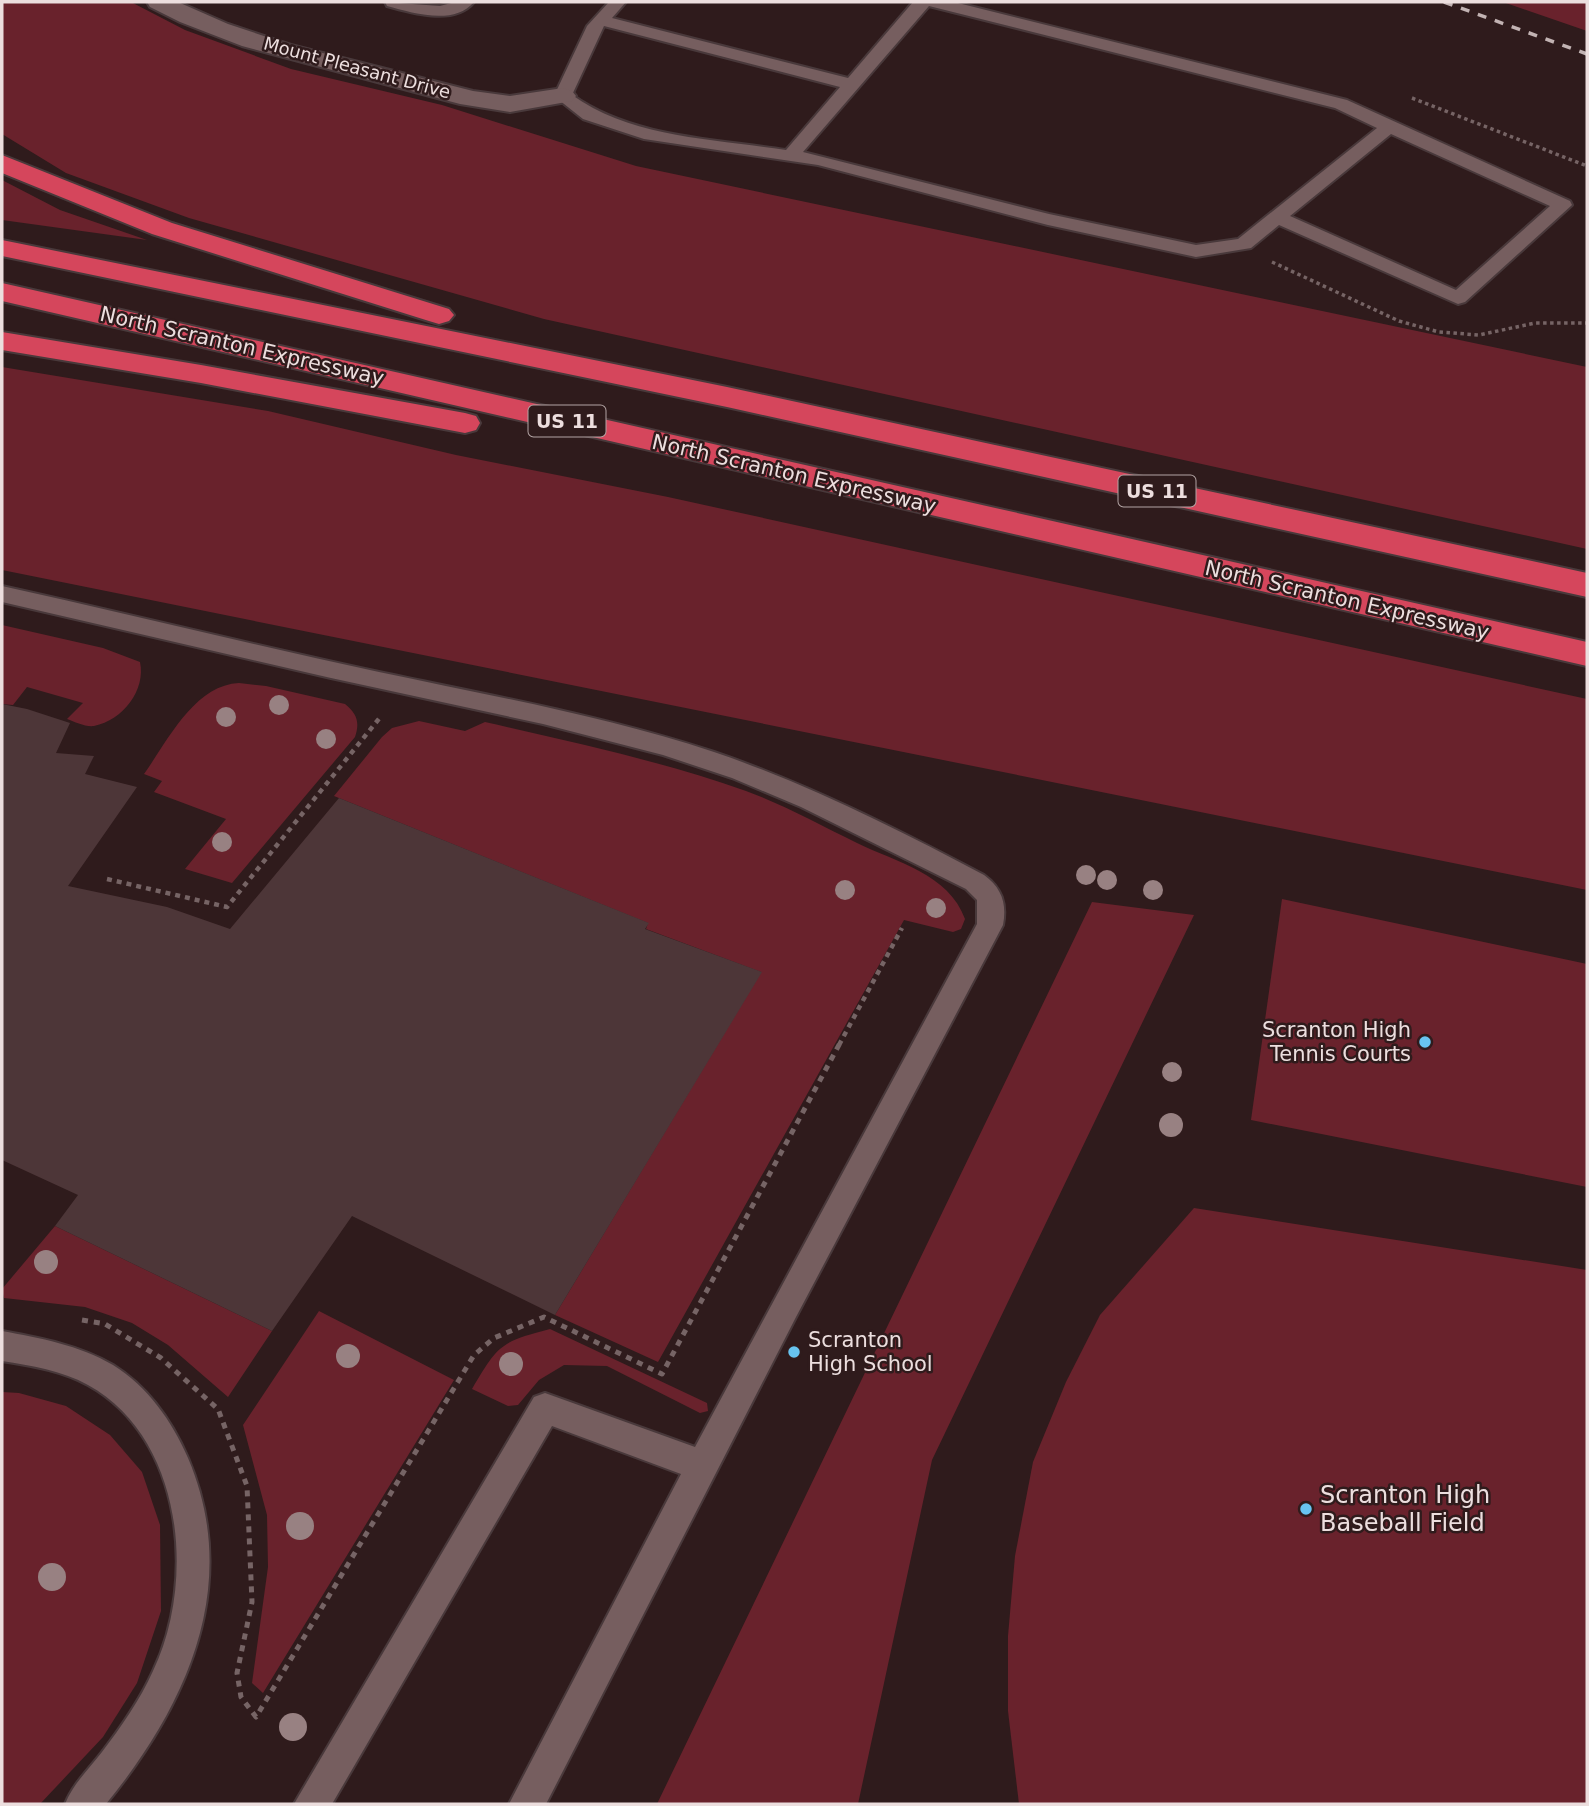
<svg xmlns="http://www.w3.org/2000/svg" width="1589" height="1806" viewBox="0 0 1589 1806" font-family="'DejaVu Sans',sans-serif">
<rect width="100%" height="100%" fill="#2f1b1c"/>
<g fill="#69222c">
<polygon points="2,2 131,2 185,30 291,69 442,105 636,166 1587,367 1587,549 544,319 189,218 66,173 2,134"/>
<polygon points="1503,2 1587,2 1587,31"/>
<polygon points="2,180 60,210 147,240 2,220"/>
<polygon points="2,367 268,411 456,455 668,497 1587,699 1587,890 2,570"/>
<path d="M 2,625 L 103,648 L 140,662 C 146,690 123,720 94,726 C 85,727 75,722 67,719 L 83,703 L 27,687 L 13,705 L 2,704 Z"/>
<path d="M 239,683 L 266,686 L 345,704 C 357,714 360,722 355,737 L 232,883 L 185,869 L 226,819 L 154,792 L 162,781 L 144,774 C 167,742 194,685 239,683 Z"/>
<path d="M 419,721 L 465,731 L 485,722 C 573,742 661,761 746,791 C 784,805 820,825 857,843 C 896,862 949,874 965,919 L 961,929 L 953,932 L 904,920 L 658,1362 L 555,1315 L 761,972 L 646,929 L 648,923 L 334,796 L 382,737 L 392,728 Z"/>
<polygon points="1282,899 1587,964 1587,1187 1251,1120"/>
<polygon points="1092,902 1194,915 932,1460 858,1804 657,1804"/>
<polygon points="1194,1208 1587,1270 1587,1804 1019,1804 1008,1711 1008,1636 1015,1556 1033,1462 1066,1382 1100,1315"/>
<polygon points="55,1226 272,1331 228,1397 168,1345 132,1323 85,1307 4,1298 2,1289"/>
<polygon points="319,1311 454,1380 263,1693 252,1683 268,1567 267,1515 243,1425"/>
<path d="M 550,1329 L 707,1403 L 708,1411 L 700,1413 L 607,1366 L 564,1365 L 539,1380 L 518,1405 L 508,1406 L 472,1389 C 498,1345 500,1342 550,1329 Z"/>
<polygon points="2,1392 19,1393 66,1406 110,1435 142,1472 160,1525 161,1611 137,1683 103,1737 40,1804 2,1804"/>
</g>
<polygon fill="#4d3638" points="2,704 27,709 70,723 56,753 94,756 85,774 137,787 68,886 167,907 230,929 339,798 649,923 645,929 762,972 555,1315 352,1216 272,1331 55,1226 78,1195 2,1160"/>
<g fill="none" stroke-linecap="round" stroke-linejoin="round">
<defs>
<g id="lane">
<path d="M 385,2 L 440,6 L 455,2 L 474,2 C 454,26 413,13 387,6 Z"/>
<path d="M 609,2 L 626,2 L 612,18 L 848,78 L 913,2 L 954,2 L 1347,100 L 1570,201 L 1572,205 L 1465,302 L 1458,304 L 1279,225 L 1251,248 L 1196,257 L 1048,225 L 818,165 L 644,139 L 583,119 L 554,96 L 587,26 ZM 929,6 L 1335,108 L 1377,128 L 1238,239 L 1196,245 L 1049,214 L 803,152 ZM 604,26 L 840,87 L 786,150 C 715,139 632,138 572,95 ZM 1391,134 L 1550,206 L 1456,290 L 1290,216 Z"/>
<path d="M 2,586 C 128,614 253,645 379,672 C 492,696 605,716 714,752 C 808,784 897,829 984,875 C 1002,888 1007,904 1003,925 L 796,1317 L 546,1804 L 509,1804 L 681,1474 L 552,1426 L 332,1804 L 294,1804 L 534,1397 L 545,1393 L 695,1447 L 977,924 L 977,900 L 966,889 L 801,807 L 732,778 L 663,755 L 543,724 L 331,678 L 2,602 Z"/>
<path d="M 2,1331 C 40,1338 79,1345 113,1365 C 148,1387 172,1421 188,1458 C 242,1585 187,1705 106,1804 L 65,1804 C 73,1784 89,1769 102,1752 C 121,1727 140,1700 153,1671 C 196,1582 184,1438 88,1385 C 61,1370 32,1366 2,1361 Z"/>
</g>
<polygon id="street" points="147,2 178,2 228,24 291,45 473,91 510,96 563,88 572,91 576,96 572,101 510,112 460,104 242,46 180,22 150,7"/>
<g id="highway">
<polygon points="2,155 172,223 449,309 454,315 449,321 439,324 429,321 152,234 2,173"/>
<polygon points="2,240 727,387 1587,573 1587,597 727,407 2,256"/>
<polygon points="2,283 1587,642 1587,666 2,301"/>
<polygon points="2,332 201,365 465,413 476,416 480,423 476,430 465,433 201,383 2,350"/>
</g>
</defs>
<use href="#lane" stroke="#49393b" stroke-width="4"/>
<use href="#street" stroke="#49393b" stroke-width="4"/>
<use href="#highway" stroke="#49393b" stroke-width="4"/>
<g stroke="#766465" stroke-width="3.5" stroke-dasharray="3.5 3.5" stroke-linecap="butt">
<polyline points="1412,98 1587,166"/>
<polyline points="1272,262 1399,321 1439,332 1479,335 1535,323 1587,323"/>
</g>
<g stroke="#766465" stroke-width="4.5" stroke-dasharray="5 5" stroke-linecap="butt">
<polyline points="107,879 227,907 382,715"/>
<polyline points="839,1045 902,928"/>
</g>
<polyline stroke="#766465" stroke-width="5" stroke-dasharray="6 6" stroke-linecap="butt" points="82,1320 105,1324 161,1358 218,1409 247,1486 252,1602 237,1673 241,1697 256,1717 474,1355 494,1338 544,1317 662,1374 840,1043"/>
<use href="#lane" fill="#765e5f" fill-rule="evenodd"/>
<use href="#street" fill="#765e5f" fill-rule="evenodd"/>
<use href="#highway" fill="#d5465c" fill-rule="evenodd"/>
<polyline stroke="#c2b3b3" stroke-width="3.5" stroke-dasharray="9 9" stroke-linecap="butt" points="1444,2 1587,54"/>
</g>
<g fill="#988182">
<circle cx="279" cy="705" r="10"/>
<circle cx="226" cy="717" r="10"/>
<circle cx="326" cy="739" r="10"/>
<circle cx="222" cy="842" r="10"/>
<circle cx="1086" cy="875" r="10"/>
<circle cx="1107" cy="880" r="10"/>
<circle cx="845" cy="890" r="10"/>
<circle cx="1153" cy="890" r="10"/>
<circle cx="936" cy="908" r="10"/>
<circle cx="1172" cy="1072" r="10"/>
<circle cx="1171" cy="1125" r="12"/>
<circle cx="46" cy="1262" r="12"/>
<circle cx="348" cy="1356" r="12"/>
<circle cx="511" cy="1364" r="12"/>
<circle cx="300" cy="1526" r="14"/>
<circle cx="52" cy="1577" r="14"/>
<circle cx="293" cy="1727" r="14"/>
</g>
<g fill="#68c4f0" stroke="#2f1b1c" stroke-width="2.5">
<circle cx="1425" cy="1042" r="7"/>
<circle cx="794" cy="1352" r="7"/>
<circle cx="1306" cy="1509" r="7"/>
</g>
<g text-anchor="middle" stroke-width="5" stroke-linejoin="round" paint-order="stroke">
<g font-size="18" fill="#ecdede" stroke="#2f1b1c">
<text transform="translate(357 68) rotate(15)" y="6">Mount Pleasant Drive</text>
</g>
<g fill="#2f1b1c" stroke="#b3a4a4" stroke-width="2">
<rect x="528.5" y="405.5" width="77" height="31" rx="5"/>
<rect x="1118.5" y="475.5" width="77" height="31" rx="5"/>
</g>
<g font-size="19" font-weight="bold" fill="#ecdede">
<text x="567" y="428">US 11</text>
<text x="1157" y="498">US 11</text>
</g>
<g font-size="21" fill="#ecdede" stroke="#2f1b1c">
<text transform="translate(242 346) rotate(13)" y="7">North Scranton Expressway</text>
<text transform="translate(794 474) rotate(13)" y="7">North Scranton Expressway</text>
<text transform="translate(1347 600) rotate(13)" y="7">North Scranton Expressway</text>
</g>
<g font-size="21" fill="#ecdede" stroke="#2f1b1c" text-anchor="end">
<text x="1411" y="1037">Scranton High<tspan x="1411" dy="24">Tennis Courts</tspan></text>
<text x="808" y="1347" text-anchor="start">Scranton<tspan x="808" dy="24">High School</tspan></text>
</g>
<g font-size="24" fill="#ecdede" stroke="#2f1b1c" text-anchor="start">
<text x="1320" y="1503">Scranton High<tspan x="1320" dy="28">Baseball Field</tspan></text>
</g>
</g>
<rect width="1589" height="1806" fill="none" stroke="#ecdede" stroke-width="7"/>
</svg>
